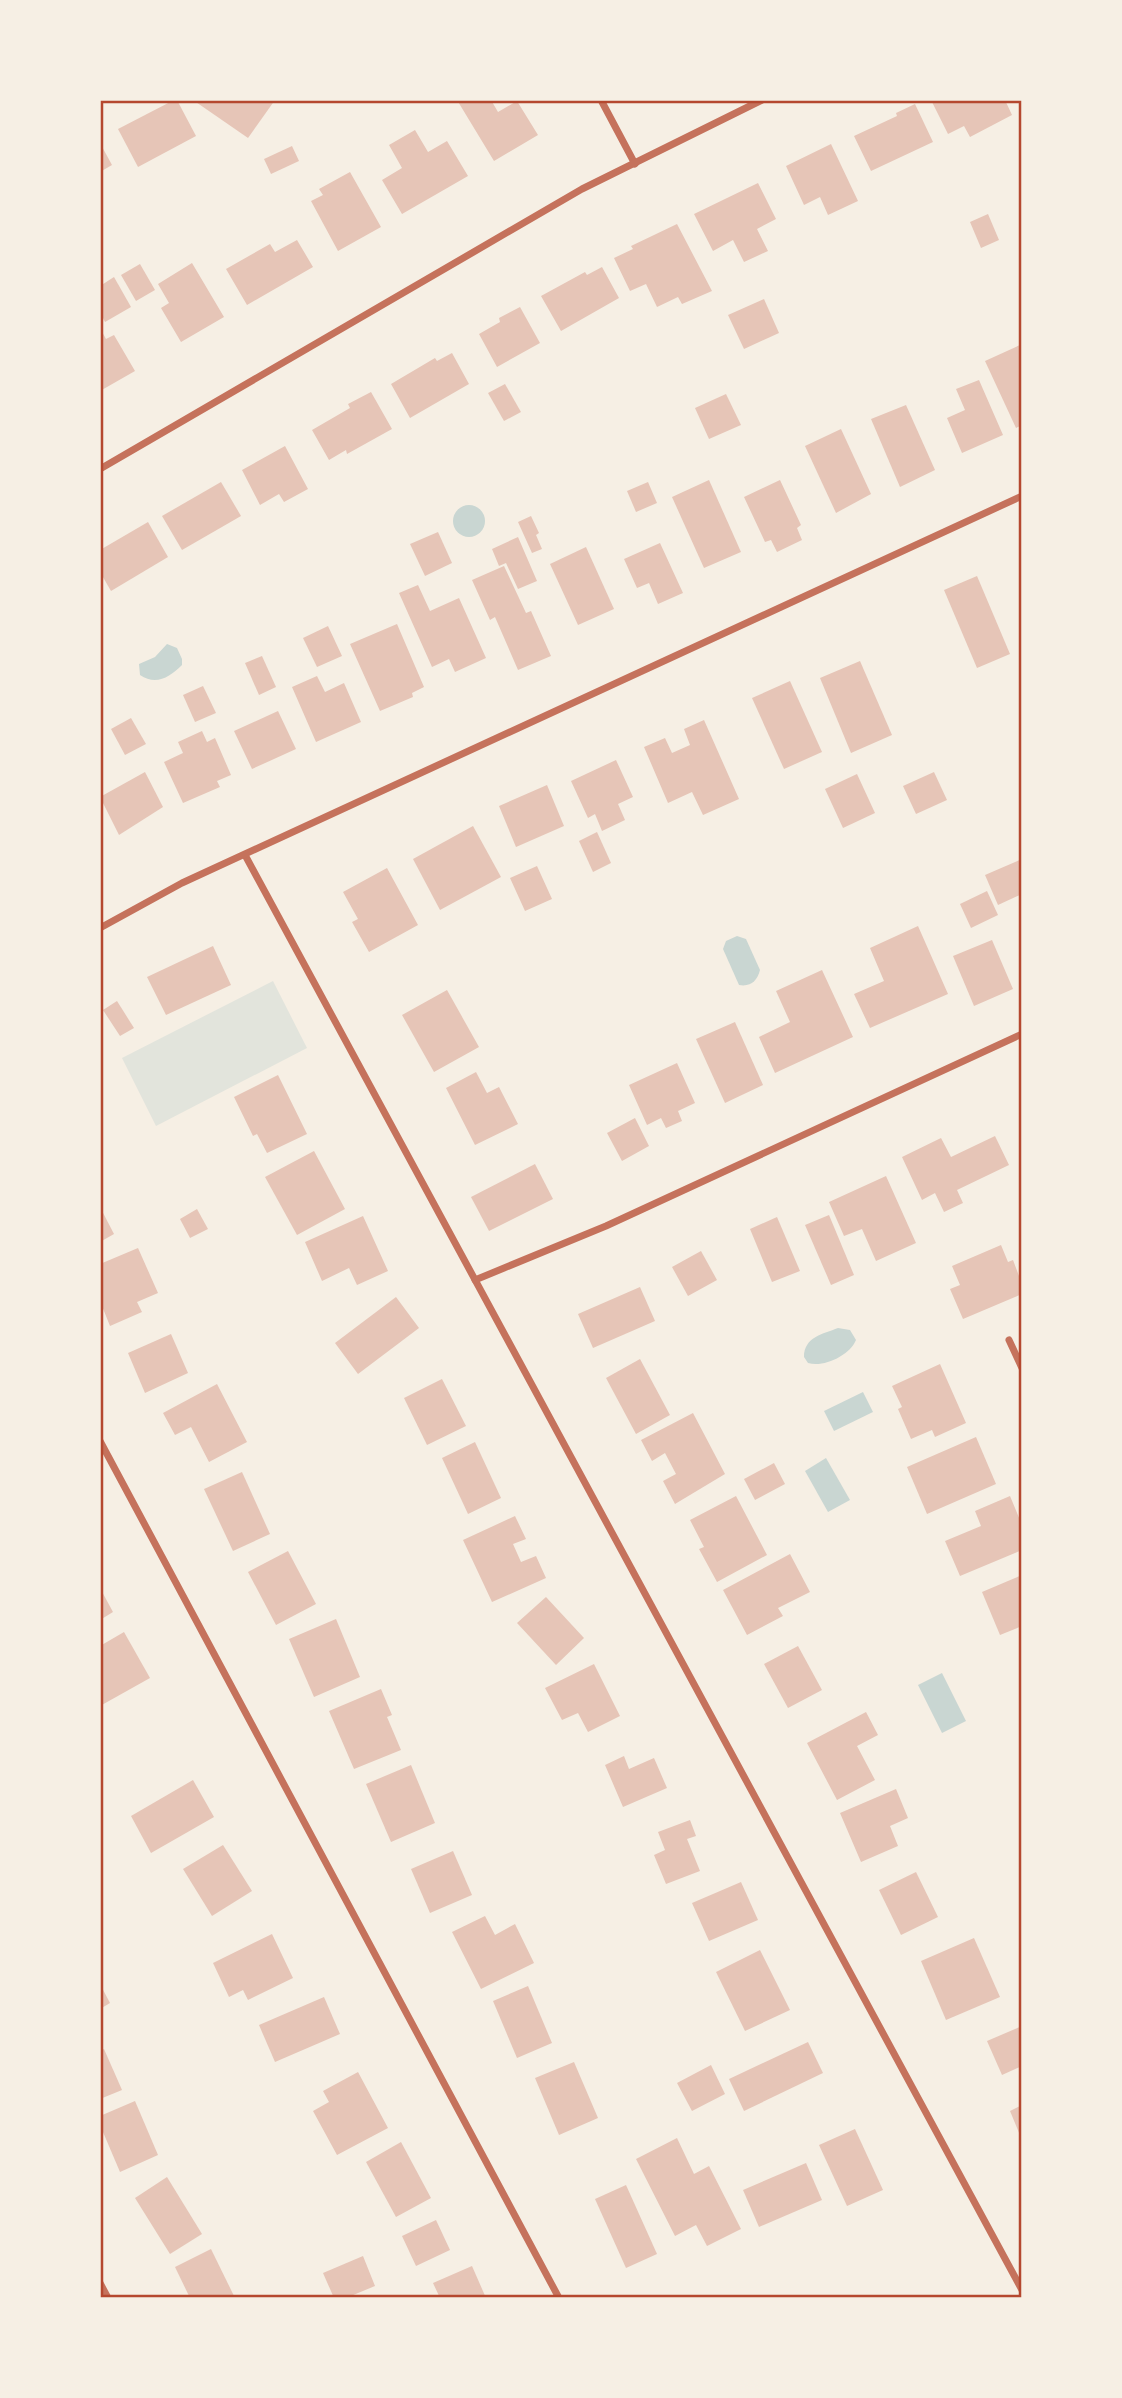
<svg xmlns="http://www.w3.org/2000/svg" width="1122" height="2398" viewBox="0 0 1122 2398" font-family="'IBM Plex Serif',serif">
<rect width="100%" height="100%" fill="#f6efe4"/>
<polygon fill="#e2e4dc" points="273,981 307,1048 156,1126 122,1058"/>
<g fill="#c9d6d2">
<circle cx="469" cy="521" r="16"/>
<path d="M 167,644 L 177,648 L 182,659 L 182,665 C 170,677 156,686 140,675 L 139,664 L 155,657 Z"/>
<path d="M 737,936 L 746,939 L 760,970 C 757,981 751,987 739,985 L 723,949 L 726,941 Z"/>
<path d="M 838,1328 L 850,1330 L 856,1340 C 850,1355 824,1368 808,1363 L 804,1357 C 804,1337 823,1334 838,1328 Z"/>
<polygon points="863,1392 873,1412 834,1431 824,1411"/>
<polygon points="826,1458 850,1500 828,1512 805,1471"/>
<polygon points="942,1673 966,1721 942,1733 918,1685"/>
</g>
<g fill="#e6c5b7">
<polygon points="174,100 177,100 196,136 138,167 118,129"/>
<polygon points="193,100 275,100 248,138"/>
<polygon points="457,100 491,100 498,112 517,101 538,135 494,161"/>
<polygon points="931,100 1005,100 1012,115 970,137 964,126 948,134"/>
<polygon points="915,104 933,142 871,171 854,136 897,116 896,113"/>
<polygon points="415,130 428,152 447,141 468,176 402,214 382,180 402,168 389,145"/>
<polygon points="100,143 112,165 100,172"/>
<polygon points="831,144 858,201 828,215 820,197 804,205 786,166"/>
<polygon points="292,146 299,161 271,174 264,159"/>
<polygon points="350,172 381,227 338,251 311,201 323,195 319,189"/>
<polygon points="758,183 776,219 757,229 768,251 744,262 733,240 713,251 694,214"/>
<polygon points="988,214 999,240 981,248 970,222"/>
<polygon points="677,224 712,291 682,304 678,297 657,307 646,284 630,291 614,258 633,249 631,246"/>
<polygon points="297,240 313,267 247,305 226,269 270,244 275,252"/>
<polygon points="192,263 224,317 181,342 161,308 169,303 158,284"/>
<polygon points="140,264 155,290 136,301 121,275"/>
<polygon points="602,267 619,298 561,331 541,296 585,272 587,275"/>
<polygon points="114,277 131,307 105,322 100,312 100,286"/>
<polygon points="764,299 779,333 744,349 728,315"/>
<polygon points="520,307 540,343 497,367 479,334 500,322 499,318"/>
<polygon points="100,328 106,339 114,335 135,371 100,391"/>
<polygon points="1020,345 1022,351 1022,425 1016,428 985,361"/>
<polygon points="452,353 469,384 410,418 391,384 435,358 437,361"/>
<polygon points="979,380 1003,435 962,453 947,418 965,410 956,389"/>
<polygon points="505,384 521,412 504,421 488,393"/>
<polygon points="371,392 392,429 347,454 346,450 329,460 312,430 350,408 348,404"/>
<polygon points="726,394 741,425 709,439 695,408"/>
<polygon points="906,405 935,470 900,487 871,419"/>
<polygon points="841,429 871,494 836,513 805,446"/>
<polygon points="285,446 308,489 284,502 279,494 260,505 242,470"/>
<polygon points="709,480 741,552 704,568 672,497"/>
<polygon points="780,480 801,525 797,528 802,540 777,552 771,540 765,542 744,497"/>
<polygon points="221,482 241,516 182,550 162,516"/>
<polygon points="648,482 657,503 636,512 627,491"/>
<polygon points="531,516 539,533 536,535 542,549 532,553 518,522"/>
<polygon points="148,522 168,557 111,591 100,572 100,550"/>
<polygon points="438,532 452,563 425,576 410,544"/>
<polygon points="518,537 537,581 518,589 506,563 499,566 492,549"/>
<polygon points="660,543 683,593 658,604 649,583 637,588 624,559"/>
<polygon points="586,547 614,609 578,625 550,564"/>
<polygon points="504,566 526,613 531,611 551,656 518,670 495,617 490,620 472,580"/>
<polygon points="977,576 1010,654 977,668 944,590"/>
<polygon points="418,585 430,611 459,598 486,658 455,672 449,659 432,667 399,593"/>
<polygon points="397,624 424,687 412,693 413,697 380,711 350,644"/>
<polygon points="328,626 342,656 317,667 303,638"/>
<polygon points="262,656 276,687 259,695 245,663"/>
<polygon points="860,661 892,735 851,753 820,678"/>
<polygon points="317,676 325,692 344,683 361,722 316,742 292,687"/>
<polygon points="790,681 822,752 784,769 752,698"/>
<polygon points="203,686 216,713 195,722 183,695"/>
<polygon points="278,711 296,749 252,769 234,731"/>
<polygon points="131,718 146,744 125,755 111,729"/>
<polygon points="704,720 739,799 703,815 692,792 668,803 644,747 665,738 672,753 690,745 684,729"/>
<polygon points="202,731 207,742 215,738 231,775 217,781 220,787 183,803 164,762 183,753 178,742"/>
<polygon points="616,760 633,797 618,804 625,820 602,831 595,814 588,818 571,781"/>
<polygon points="145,772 163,807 119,835 100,797"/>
<polygon points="934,772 947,800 916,814 903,786"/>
<polygon points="857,774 875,813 843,828 825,789"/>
<polygon points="547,785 564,826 516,847 499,806"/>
<polygon points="473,826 501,877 440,910 413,859"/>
<polygon points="597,832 611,863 593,872 579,841"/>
<polygon points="1022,859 1022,894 998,905 985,875"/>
<polygon points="537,866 552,899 525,911 510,878"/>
<polygon points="387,868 418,925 369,952 352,922 358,919 343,892"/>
<polygon points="987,891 998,915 971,928 960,904"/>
<polygon points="918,926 948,994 870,1028 854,994 884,981 870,948"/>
<polygon points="992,940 1013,989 974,1006 953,956"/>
<polygon points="213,946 231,985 166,1015 147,977"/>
<polygon points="822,970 853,1037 775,1073 759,1037 790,1022 776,991"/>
<polygon points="447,990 479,1047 434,1072 402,1015"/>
<polygon points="117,1001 134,1028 120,1036 103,1010"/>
<polygon points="735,1022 763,1085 725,1103 696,1039"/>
<polygon points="677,1063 695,1103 678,1111 682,1121 666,1128 661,1118 647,1125 629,1085"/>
<polygon points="476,1072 487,1093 499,1087 518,1124 475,1145 446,1088"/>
<polygon points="278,1075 307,1134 267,1153 257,1134 253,1136 234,1097"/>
<polygon points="635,1118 649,1146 622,1161 607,1133"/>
<polygon points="995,1136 1009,1165 957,1190 963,1203 944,1212 935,1193 922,1200 902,1157 941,1138 951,1157"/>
<polygon points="314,1151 345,1209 297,1235 265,1177"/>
<polygon points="535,1164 553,1199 489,1231 471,1197"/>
<polygon points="886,1176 916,1243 876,1261 862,1229 844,1236 829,1202"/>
<polygon points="100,1207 114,1234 100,1242"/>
<polygon points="197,1209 208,1229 190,1238 180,1219"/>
<polygon points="829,1215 854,1275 831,1285 805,1225"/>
<polygon points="363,1216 388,1271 357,1285 349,1268 322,1281 305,1242"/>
<polygon points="777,1217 800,1271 772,1282 750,1229"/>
<polygon points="1001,1245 1008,1262 1013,1260 1022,1284 1022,1294 963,1319 950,1289 960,1285 952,1266"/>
<polygon points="138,1248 158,1293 137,1302 142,1312 110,1326 100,1301 100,1264"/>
<polygon points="701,1251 717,1280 688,1296 672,1267"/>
<polygon points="640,1287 655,1321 593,1348 578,1314"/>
<polygon points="396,1297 419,1328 358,1374 335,1343"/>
<polygon points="171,1334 188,1373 145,1393 128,1353"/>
<polygon points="640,1359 670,1415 636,1434 606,1378"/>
<polygon points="940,1364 966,1423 935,1437 932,1430 911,1439 898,1409 902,1407 892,1386"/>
<polygon points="442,1379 466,1426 427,1445 404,1398"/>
<polygon points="217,1384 247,1442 209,1462 191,1427 175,1435 163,1413"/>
<polygon points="693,1413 725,1474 675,1504 663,1481 676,1474 665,1453 652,1461 641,1440"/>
<polygon points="976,1437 996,1484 927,1514 907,1467"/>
<polygon points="475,1442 501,1498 468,1514 442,1458"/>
<polygon points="774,1463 785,1484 755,1500 744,1479"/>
<polygon points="242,1472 270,1534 233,1551 204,1489"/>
<polygon points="736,1496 767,1555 717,1582 699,1549 704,1547 690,1520"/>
<polygon points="1010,1496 1022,1525 1022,1550 960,1576 945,1541 981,1526 975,1511"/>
<polygon points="515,1516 526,1539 513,1544 521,1562 536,1556 546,1578 492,1602 463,1540"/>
<polygon points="288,1551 316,1604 276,1625 248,1572"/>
<polygon points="790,1554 810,1592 778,1608 783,1616 747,1635 723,1590"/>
<polygon points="1022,1575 1022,1626 1000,1635 982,1592"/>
<polygon points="100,1588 113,1612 100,1620"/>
<polygon points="546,1597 584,1638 556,1665 517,1623"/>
<polygon points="336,1619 360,1677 314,1697 289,1639"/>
<polygon points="124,1632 150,1678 100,1706 100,1646"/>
<polygon points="798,1646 822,1690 788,1708 764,1664"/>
<polygon points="594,1664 620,1716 588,1732 578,1713 562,1720 545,1688"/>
<polygon points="381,1689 392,1715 387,1717 401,1750 354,1769 329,1711"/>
<polygon points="866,1712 878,1735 857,1746 875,1780 837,1800 807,1743"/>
<polygon points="624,1756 629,1769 654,1758 667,1788 623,1807 605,1765"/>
<polygon points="411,1765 435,1823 391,1842 366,1784"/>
<polygon points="193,1780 214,1817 151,1853 131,1816"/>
<polygon points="896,1789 908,1818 890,1826 898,1846 861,1862 840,1813"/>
<polygon points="690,1820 696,1836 687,1839 700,1871 666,1884 654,1855 665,1850 658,1832"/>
<polygon points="223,1845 252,1891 212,1916 183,1869"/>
<polygon points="453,1851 472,1895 430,1913 411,1869"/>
<polygon points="916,1872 938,1917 901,1935 879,1890"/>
<polygon points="741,1882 758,1920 709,1941 692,1903"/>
<polygon points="485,1916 495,1935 515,1924 534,1963 481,1989 452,1932"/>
<polygon points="272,1934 293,1978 248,2000 243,1990 229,1997 213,1963"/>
<polygon points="974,1938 1000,1997 946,2020 921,1961"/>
<polygon points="760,1950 790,2010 745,2031 716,1972"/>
<polygon points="100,1984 110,2003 100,2009"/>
<polygon points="528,1986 552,2043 517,2058 493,2001"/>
<polygon points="324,1997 340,2034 275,2062 259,2025"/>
<polygon points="1022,2026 1022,2066 1002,2075 987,2041"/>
<polygon points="808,2042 823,2073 744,2111 729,2079"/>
<polygon points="104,2049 122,2090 100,2099 100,2051"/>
<polygon points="574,2062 598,2118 559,2135 535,2078"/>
<polygon points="711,2065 725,2094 692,2111 677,2083"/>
<polygon points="358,2072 388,2128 337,2155 313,2111 329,2102 323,2091"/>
<polygon points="135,2101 158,2155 120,2172 100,2125 100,2116"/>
<polygon points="1022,2105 1022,2140 1010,2111"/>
<polygon points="855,2129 883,2190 847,2206 819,2145"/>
<polygon points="677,2138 694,2174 709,2166 741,2229 707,2246 696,2225 675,2236 636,2159"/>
<polygon points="401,2142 431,2198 396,2217 366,2162"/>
<polygon points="806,2163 822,2200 759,2227 743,2190"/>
<polygon points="167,2177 202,2234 170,2254 135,2198"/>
<polygon points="626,2185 657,2254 626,2268 595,2199"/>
<polygon points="436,2220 450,2250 416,2266 402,2236"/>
<polygon points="211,2249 235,2298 190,2298 175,2267"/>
<polygon points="363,2256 375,2286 346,2298 334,2298 323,2273"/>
<polygon points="472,2266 486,2298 440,2298 433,2283"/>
</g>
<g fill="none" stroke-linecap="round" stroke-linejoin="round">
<g stroke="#c5725c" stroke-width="7">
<polyline points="601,100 635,164"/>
<polyline points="100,469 582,189 762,100"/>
<polyline points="245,855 1022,2290"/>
<polyline points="100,928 182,883 1022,496"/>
<polyline points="475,1280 606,1226 1022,1034"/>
<polyline points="1009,1340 1022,1368"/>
<polyline points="100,1441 559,2298"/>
<polyline points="100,2283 108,2298"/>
</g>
</g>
<rect width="1122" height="2398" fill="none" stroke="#f6efe4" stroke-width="203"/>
<rect x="102" y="102" width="918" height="2194" fill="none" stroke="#b5482f" stroke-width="2.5"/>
</svg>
